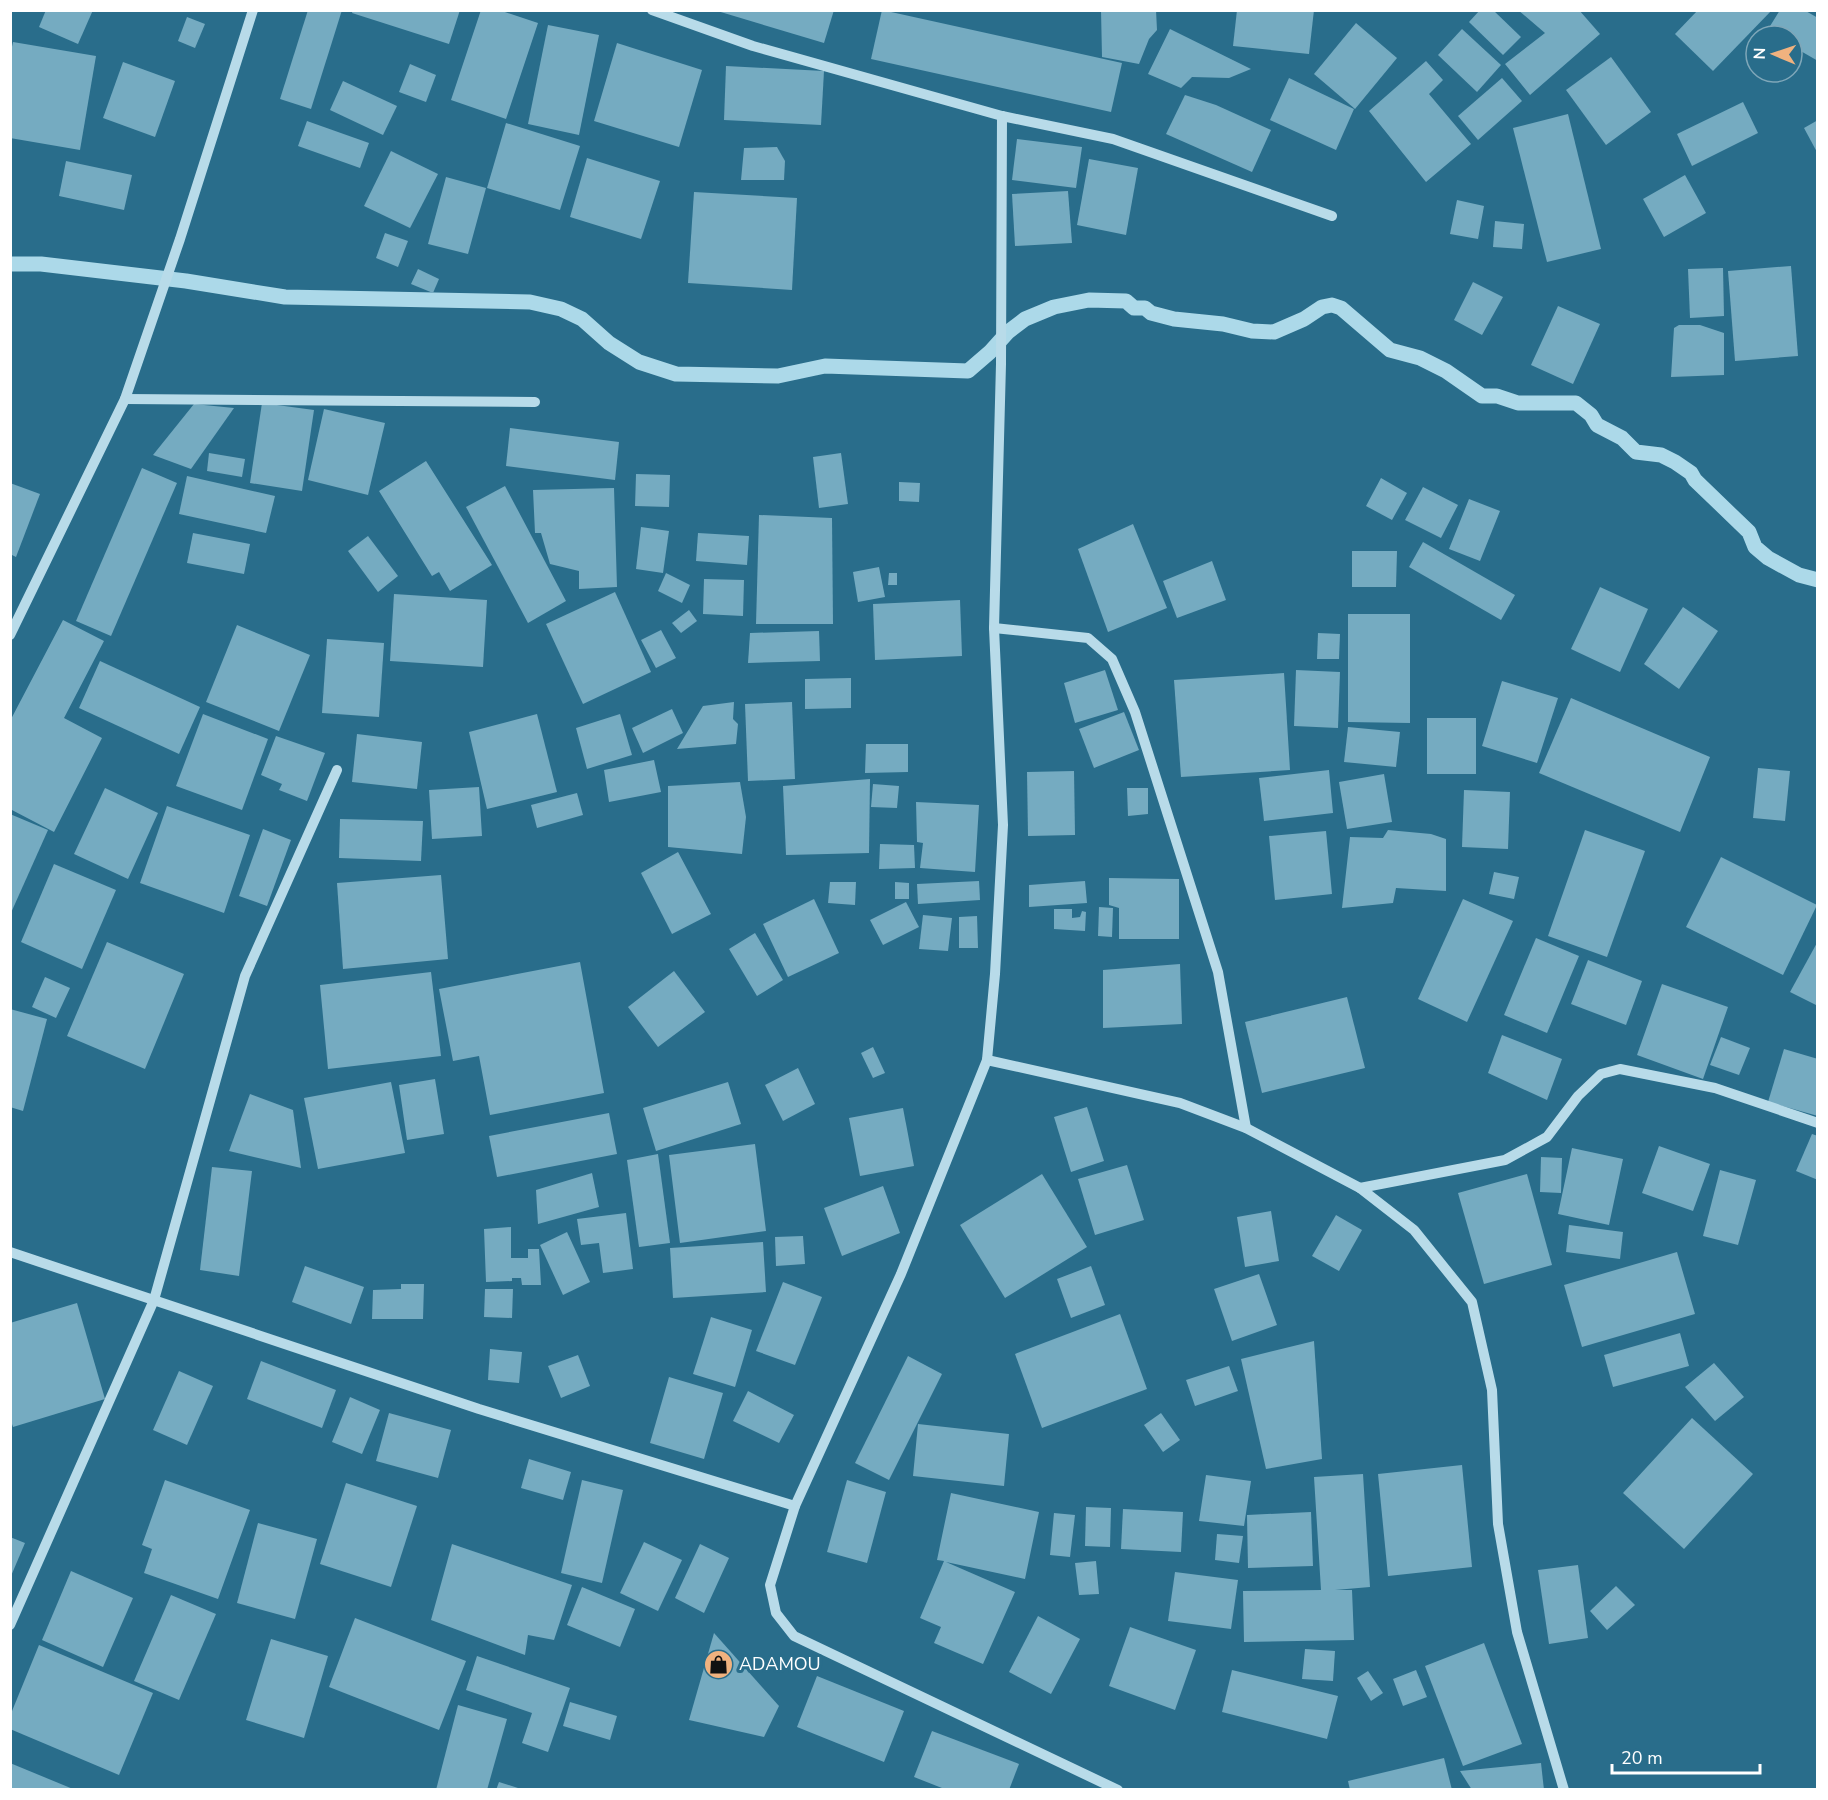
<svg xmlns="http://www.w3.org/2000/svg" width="1828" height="1800" viewBox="0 0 1828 1800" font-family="'Nunito Sans',sans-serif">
<rect width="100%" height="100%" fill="#296d8b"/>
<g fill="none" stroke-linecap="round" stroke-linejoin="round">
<polyline stroke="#acd9e9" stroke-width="15" points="10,264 41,264 186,281 285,297 530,302 561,309 582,319 609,343 639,362 676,374 778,376 825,366 968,371 990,352 1008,332 1025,319 1054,307 1089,300 1126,301 1134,308 1145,308 1151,313 1174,319 1223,324 1252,331 1274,332 1304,319 1322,307 1332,305 1341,308 1390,350 1420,358 1446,371 1482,396 1497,396 1518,403 1576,403 1591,415 1597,425 1622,438 1636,452 1661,455 1675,462 1691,473 1695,480 1749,532 1755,547 1768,558 1799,575 1818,580"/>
</g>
<g fill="#75abc1">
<polygon points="46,10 93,10 78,44 39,27"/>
<polygon points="308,10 342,10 311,109 280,99"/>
<polygon points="353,10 460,10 449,44 352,13"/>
<polygon points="481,10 499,10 538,23 506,119 451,100"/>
<polygon points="714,10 834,10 824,43"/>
<polygon points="882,10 1122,63 1111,112 871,59"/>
<polygon points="1101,10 1156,10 1157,30 1149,39 1139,64 1102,57"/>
<polygon points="1237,10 1314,10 1309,54 1233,46"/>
<polygon points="1480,10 1493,10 1521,37 1503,55 1469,22"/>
<polygon points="1518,10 1579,10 1600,34 1530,95 1505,64 1545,33"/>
<polygon points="1698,10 1772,10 1713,71 1675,34"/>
<polygon points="1780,10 1804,10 1818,18 1818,61 1792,46 1792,36 1775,36 1767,31"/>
<polygon points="187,17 205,24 195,48 178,41"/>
<polygon points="1356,23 1397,58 1355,109 1314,74"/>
<polygon points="548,25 599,35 579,135 528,124"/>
<polygon points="1170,29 1251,69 1229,78 1192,77 1181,88 1148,74"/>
<polygon points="1462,29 1501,65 1477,92 1438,55"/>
<polygon points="13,42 96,56 80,150 10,138 10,56"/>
<polygon points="617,43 702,70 679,147 594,121"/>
<polygon points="1611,57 1651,112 1606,145 1566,90"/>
<polygon points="1426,61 1443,80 1429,94 1471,144 1426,182 1369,111"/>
<polygon points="123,62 175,81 155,137 103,118"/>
<polygon points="410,64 436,75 426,102 399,92"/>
<polygon points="726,66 824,71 821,125 724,120"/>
<polygon points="1289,78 1354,109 1336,150 1270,120"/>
<polygon points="1502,78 1522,101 1478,140 1458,116"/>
<polygon points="343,81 397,106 383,135 330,110"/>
<polygon points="1185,95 1216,105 1271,130 1252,172 1166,134"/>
<polygon points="1743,102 1758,133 1692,166 1677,134"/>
<polygon points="1568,114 1601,249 1547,262 1513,128"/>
<polygon points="1818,120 1818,154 1804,128"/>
<polygon points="307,121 369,143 360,168 298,146"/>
<polygon points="506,123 580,146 560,210 487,188"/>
<polygon points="1017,139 1082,147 1076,188 1012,180"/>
<polygon points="777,147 785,161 784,180 741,180 744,148"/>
<polygon points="391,151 438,174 410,228 364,206"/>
<polygon points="587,158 660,181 641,239 570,217"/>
<polygon points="1089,159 1138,168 1126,235 1077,225"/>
<polygon points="66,161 132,175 124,210 59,196"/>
<polygon points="1685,175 1706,213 1664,237 1643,199"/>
<polygon points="446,177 486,188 468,254 428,244"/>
<polygon points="1068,191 1072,243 1015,246 1012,194"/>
<polygon points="694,192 797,198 792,290 688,283"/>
<polygon points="1457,200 1484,206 1478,239 1450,234"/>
<polygon points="1495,221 1524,224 1522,249 1493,247"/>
<polygon points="385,233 408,241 398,267 376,258"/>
<polygon points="1791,266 1798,356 1735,361 1728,271"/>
<polygon points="1723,268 1724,316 1690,318 1688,269"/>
<polygon points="418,269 439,279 433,293 411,284"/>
<polygon points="1473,282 1503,297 1482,335 1454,320"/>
<polygon points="1558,306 1600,324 1573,384 1531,365"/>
<polygon points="1679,325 1700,325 1724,333 1724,375 1671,377 1674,328"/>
<polygon points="262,403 314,410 302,491 250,483"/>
<polygon points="194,404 234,408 191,469 153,455"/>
<polygon points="324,409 385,423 368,495 308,480"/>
<polygon points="510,428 619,442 615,480 506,466"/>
<polygon points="209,453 245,459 242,477 207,471"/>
<polygon points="841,453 848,504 819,508 813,457"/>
<polygon points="426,461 492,565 450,591 439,572 432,576 379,491"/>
<polygon points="142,468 177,483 111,636 76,621"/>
<polygon points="636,474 670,475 669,507 635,506"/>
<polygon points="187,476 275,496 266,533 179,514"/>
<polygon points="1381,478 1407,493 1392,520 1366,506"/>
<polygon points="899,482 920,483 919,502 899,501"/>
<polygon points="10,483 40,494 16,557 10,554"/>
<polygon points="505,486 566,601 528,623 466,507"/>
<polygon points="1423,487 1458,505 1441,538 1405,520"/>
<polygon points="614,488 617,587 579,589 579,571 550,564 541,533 535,533 533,490"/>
<polygon points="1469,499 1500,511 1480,561 1449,549"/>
<polygon points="759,515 832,518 833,624 756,624"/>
<polygon points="1133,524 1167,608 1108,632 1078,549"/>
<polygon points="641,527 669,531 663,573 636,569"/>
<polygon points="193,533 250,544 244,574 187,563"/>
<polygon points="698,533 749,536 747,565 696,561"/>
<polygon points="368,536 398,576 378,592 348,551"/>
<polygon points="1423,542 1515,595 1501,620 1409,567"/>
<polygon points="1352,551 1397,551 1396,587 1352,587"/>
<polygon points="1212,561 1226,600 1177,618 1163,581"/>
<polygon points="879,567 885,597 858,602 853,572"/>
<polygon points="666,573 690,585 682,603 658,591"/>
<polygon points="889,573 897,573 897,585 888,585"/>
<polygon points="704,579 744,580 743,616 703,614"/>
<polygon points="1600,587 1648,609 1620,672 1571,649"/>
<polygon points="615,592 651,672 583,704 546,624"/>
<polygon points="394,594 487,600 483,667 390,661"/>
<polygon points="960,600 962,656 875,660 873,604"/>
<polygon points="1683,607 1718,631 1679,689 1644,664"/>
<polygon points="689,610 697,621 681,633 672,623"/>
<polygon points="1348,614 1410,614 1410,723 1348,722"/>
<polygon points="63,620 104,641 64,718 102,738 54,832 10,809 10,721"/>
<polygon points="237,625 310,655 279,731 206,702"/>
<polygon points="661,630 676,658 656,668 641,640"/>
<polygon points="819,631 820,661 748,663 750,633"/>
<polygon points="1318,633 1340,634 1339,659 1317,659"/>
<polygon points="327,639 384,643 379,717 322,713"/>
<polygon points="100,661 200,707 179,754 79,708"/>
<polygon points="1105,670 1118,710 1075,723 1064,683"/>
<polygon points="1296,670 1340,672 1338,728 1294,726"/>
<polygon points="1284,673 1290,770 1181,777 1174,680"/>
<polygon points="851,678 851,708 805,709 805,679"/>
<polygon points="1502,681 1558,698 1537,763 1482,746"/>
<polygon points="1571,698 1710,757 1680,832 1539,773"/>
<polygon points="734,702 733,719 738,724 736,744 677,749 703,706"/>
<polygon points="792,702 795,779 748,781 745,704"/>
<polygon points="672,709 683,733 643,753 632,728"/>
<polygon points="1124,712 1139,750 1094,768 1079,729"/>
<polygon points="203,714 268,739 242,810 176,786"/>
<polygon points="537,714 557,792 487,809 469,732"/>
<polygon points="620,714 632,755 587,769 576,728"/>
<rect x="1427" y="718" width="49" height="56"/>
<polygon points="1348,727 1400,732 1396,767 1344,762"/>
<polygon points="357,734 422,742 417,789 352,782"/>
<polygon points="276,736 325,753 307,801 279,790 282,784 261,775"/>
<polygon points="866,744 908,744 908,772 865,773"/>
<polygon points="654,760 661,792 609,802 604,770"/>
<polygon points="1758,768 1790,771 1785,821 1753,818"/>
<polygon points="1329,770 1333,813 1264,821 1259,778"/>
<polygon points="1074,771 1075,835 1028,836 1027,772"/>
<polygon points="1384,774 1392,822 1347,829 1339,782"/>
<polygon points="870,779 869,853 786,855 783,786"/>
<polygon points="740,782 746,817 742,854 668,847 668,786"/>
<polygon points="873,784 899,786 897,808 871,807"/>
<polygon points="479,787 482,836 432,839 429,790"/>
<polygon points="105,788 158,813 128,879 74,854"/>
<polygon points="1127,788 1148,788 1148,814 1128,816"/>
<polygon points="1464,790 1510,792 1508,849 1462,847"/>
<polygon points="577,793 583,815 537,828 531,805"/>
<polygon points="916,802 979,805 975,872 920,868 923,843 917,842"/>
<polygon points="167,806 250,835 224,913 140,883"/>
<polygon points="10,814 48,830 10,915"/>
<polygon points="340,819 423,821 421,861 339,858"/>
<polygon points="263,829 291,840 267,906 239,896"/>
<polygon points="1388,830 1431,834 1446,839 1446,891 1396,888 1393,903 1342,908 1350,837 1383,838"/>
<polygon points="1585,830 1645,851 1607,957 1548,936"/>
<polygon points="1326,831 1332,894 1275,900 1269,836"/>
<polygon points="880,844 914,845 915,868 879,869"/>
<polygon points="678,852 711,914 672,934 641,873"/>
<polygon points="1721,857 1817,905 1783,975 1686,927"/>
<polygon points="54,864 116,890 82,969 21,942"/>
<polygon points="1494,872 1519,877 1514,899 1489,894"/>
<polygon points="441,875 448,959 343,969 337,883"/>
<polygon points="1109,878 1179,879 1179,939 1119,939 1119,908 1109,905"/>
<polygon points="979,881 980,900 918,904 917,884"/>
<polygon points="1085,881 1087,903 1029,907 1029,885"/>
<polygon points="830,882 856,882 855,905 828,903"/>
<polygon points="895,882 909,883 909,899 895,899"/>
<polygon points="814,899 839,953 788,977 763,924"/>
<polygon points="1463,899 1513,921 1467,1022 1418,999"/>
<polygon points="906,902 919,927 883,945 870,920"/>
<polygon points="1099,907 1113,908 1112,937 1098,936"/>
<polygon points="1054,909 1072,909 1072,918 1080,917 1082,911 1086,912 1085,931 1054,929"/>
<polygon points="923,915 952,918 948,951 919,949"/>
<polygon points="977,916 978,948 959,948 959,917"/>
<polygon points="755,933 783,980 757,996 729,949"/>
<polygon points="1536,938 1579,956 1547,1033 1504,1015"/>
<polygon points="1818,941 1818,1006 1790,992"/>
<polygon points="107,942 184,974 145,1069 67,1036"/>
<polygon points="1588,960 1642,981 1626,1025 1571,1004"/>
<polygon points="580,962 604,1093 490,1115 479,1056 453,1061 439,989"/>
<polygon points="1180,964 1182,1024 1103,1028 1103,970"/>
<polygon points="674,971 705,1012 658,1047 628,1007"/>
<polygon points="431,972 441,1056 328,1069 320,985"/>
<polygon points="45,977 70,988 56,1018 32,1007"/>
<polygon points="1662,984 1728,1007 1703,1079 1637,1055"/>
<polygon points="1347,997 1365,1068 1262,1093 1245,1022"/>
<polygon points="10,1009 47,1019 23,1111 10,1107"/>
<polygon points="1502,1035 1562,1059 1547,1100 1488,1073"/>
<polygon points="1721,1037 1750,1048 1739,1075 1710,1065"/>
<polygon points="873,1047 885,1073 873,1078 861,1053"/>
<polygon points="1784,1049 1818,1059 1818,1116 1768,1102"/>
<polygon points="798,1068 815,1104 783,1121 765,1085"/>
<polygon points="435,1079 444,1134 407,1140 399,1085"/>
<polygon points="391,1082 405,1153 318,1169 304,1098"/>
<polygon points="728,1082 741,1124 656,1151 643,1108"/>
<polygon points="250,1094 293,1110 301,1168 229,1151"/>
<polygon points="1087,1107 1104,1161 1071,1172 1054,1117"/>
<polygon points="903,1108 914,1166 860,1176 849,1118"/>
<polygon points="609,1113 617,1154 497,1177 489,1136"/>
<polygon points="1812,1134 1818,1136 1818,1180 1796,1171"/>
<polygon points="755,1144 766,1231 680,1243 669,1155"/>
<polygon points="1659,1146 1710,1164 1693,1211 1642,1193"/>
<polygon points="1572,1148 1623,1159 1609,1225 1558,1214"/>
<polygon points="658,1154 670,1243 639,1247 627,1160"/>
<polygon points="1541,1157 1562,1158 1561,1193 1540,1192"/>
<polygon points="1127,1165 1144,1220 1095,1235 1078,1179"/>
<polygon points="212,1167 252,1171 239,1276 200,1270"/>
<polygon points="1720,1170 1756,1180 1738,1245 1703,1236"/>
<polygon points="592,1173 599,1207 538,1224 536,1190"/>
<polygon points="1042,1174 1087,1247 1005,1298 960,1225"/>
<polygon points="1527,1174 1552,1265 1484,1284 1458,1193"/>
<polygon points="883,1186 900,1233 842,1256 824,1208"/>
<polygon points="1271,1211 1279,1261 1245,1267 1237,1217"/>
<polygon points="626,1213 633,1269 603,1273 599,1243 581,1245 577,1219"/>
<polygon points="1336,1215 1362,1230 1339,1271 1312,1256"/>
<polygon points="1569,1225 1623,1232 1620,1259 1566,1252"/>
<polygon points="511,1227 511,1258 528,1258 528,1249 539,1249 541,1285 522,1285 521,1278 512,1278 512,1281 486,1282 484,1229"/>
<polygon points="567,1232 590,1282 563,1295 540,1245"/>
<polygon points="803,1236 805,1264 776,1266 775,1237"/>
<polygon points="763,1242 766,1292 673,1298 670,1248"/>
<polygon points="1677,1252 1695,1314 1582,1347 1564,1285"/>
<polygon points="305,1266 364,1287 351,1324 292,1302"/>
<polygon points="1091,1266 1105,1305 1071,1318 1057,1279"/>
<polygon points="1259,1274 1277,1325 1232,1341 1214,1289"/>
<polygon points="783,1282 822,1297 795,1365 756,1351"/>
<polygon points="401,1284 424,1284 423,1319 372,1319 373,1290 401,1289"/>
<polygon points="485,1289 513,1289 512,1318 484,1317"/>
<polygon points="77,1303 105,1399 13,1427 10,1418 10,1323"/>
<polygon points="1120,1314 1147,1389 1042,1428 1015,1354"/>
<polygon points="711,1317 752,1330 735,1387 693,1374"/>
<polygon points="1680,1333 1689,1366 1613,1387 1604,1355"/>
<polygon points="1314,1341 1322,1459 1266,1469 1241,1359"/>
<polygon points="490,1349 522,1352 519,1383 488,1380"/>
<polygon points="578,1355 590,1386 561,1398 548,1366"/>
<polygon points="908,1356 942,1374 889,1480 855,1463"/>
<polygon points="261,1361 336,1390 322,1428 247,1399"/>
<polygon points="1714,1363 1744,1397 1715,1421 1685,1387"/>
<polygon points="1229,1366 1238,1391 1195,1406 1186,1380"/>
<polygon points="179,1371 213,1386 187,1445 153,1430"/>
<polygon points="669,1377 723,1393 704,1459 650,1443"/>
<polygon points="748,1391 794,1415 779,1443 733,1421"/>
<polygon points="350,1397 380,1410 362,1454 332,1442"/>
<polygon points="389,1413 451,1430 438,1478 376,1461"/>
<polygon points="1161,1413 1180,1440 1163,1452 1144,1425"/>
<polygon points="1692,1418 1753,1474 1684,1549 1623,1493"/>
<polygon points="918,1424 1009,1434 1004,1486 913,1476"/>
<polygon points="529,1459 571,1472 563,1500 521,1488"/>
<polygon points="1462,1465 1472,1567 1388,1576 1378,1474"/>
<polygon points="1363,1474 1370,1587 1335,1590 1352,1590 1354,1640 1244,1642 1243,1591 1321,1590 1314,1477"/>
<polygon points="1206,1475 1251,1481 1244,1526 1199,1521"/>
<polygon points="165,1480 250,1510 218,1599 144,1573 152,1549 142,1545"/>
<polygon points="582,1480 623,1490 602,1583 561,1573"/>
<polygon points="847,1480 886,1492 867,1563 827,1552"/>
<polygon points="346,1483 417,1506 391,1587 320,1564"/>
<polygon points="951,1493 1039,1512 1025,1579 946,1562 1015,1592 983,1664 934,1643 941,1627 920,1618 944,1561 937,1560"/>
<polygon points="1086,1507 1111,1508 1110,1547 1085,1546"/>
<polygon points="1123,1509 1183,1512 1181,1552 1121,1549"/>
<polygon points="1311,1512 1313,1566 1248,1568 1247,1515"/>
<polygon points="1054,1513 1075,1515 1070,1557 1050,1555"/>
<polygon points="258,1523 317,1539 295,1619 237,1603"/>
<polygon points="1217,1534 1243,1536 1239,1563 1215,1560"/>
<polygon points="10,1537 25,1543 11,1576 10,1576"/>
<polygon points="644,1542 682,1560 658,1611 620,1593"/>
<polygon points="452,1544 572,1585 554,1640 528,1635 525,1655 431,1620"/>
<polygon points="700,1544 729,1558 704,1613 675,1598"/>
<polygon points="1096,1561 1099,1594 1079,1595 1075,1563"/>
<polygon points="1578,1565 1588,1638 1549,1644 1538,1570"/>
<polygon points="71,1571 133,1598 103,1667 42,1640"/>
<polygon points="1175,1572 1238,1580 1231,1629 1168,1621"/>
<polygon points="1616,1586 1635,1605 1607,1630 1590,1611"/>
<polygon points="582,1587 635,1609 620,1647 567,1625"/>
<polygon points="171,1595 216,1614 179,1700 134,1681"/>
<polygon points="1038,1616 1080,1639 1051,1694 1009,1672"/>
<polygon points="355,1618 466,1661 439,1730 329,1687"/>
<polygon points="1130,1627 1196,1650 1175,1710 1109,1686"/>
<polygon points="714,1633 779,1706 764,1737 689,1720"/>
<polygon points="271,1639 328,1656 304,1738 246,1720"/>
<polygon points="1484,1643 1522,1744 1463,1766 1425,1666"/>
<polygon points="39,1645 153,1693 119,1775 10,1729 10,1716"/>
<polygon points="1305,1649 1335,1651 1333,1681 1302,1679"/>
<polygon points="477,1656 570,1688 548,1752 522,1743 532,1713 466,1690"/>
<polygon points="1232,1670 1338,1696 1327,1739 1222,1712"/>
<polygon points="1416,1670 1427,1697 1403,1706 1393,1679"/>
<polygon points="1368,1671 1383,1693 1371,1701 1357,1678"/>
<polygon points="817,1676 904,1711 884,1762 797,1727"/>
<polygon points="570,1702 617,1716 610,1740 563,1726"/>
<polygon points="458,1705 507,1719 487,1790 436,1790"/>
<polygon points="932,1731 1019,1764 1009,1790 947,1790 914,1777"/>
<polygon points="1444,1758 1452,1790 1350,1790 1348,1781"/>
<polygon points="10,1763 73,1789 73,1790 10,1790"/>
<polygon points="1541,1763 1544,1790 1472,1790 1460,1771"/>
<polygon points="499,1782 521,1789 521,1790 496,1790"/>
</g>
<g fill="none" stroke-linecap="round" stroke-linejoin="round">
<g stroke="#b8dbe9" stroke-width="10">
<polyline points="652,10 753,46 1002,116 1113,139 1332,216"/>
<polyline points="1002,116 1001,364 994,628 1003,825 995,974 987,1060 901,1274 795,1506 770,1585 776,1613 794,1636 1118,1790"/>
<polyline points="125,399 535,402"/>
<polyline points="994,628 1088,638 1112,659 1135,712 1218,972 1246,1128"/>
<polyline points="10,635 125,399 180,239 253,10"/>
<polyline points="987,1060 1180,1103 1246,1128 1360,1188 1414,1230 1472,1302 1492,1390 1498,1524 1517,1632 1564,1790"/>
<polyline points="1360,1188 1505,1160 1547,1137 1578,1096 1601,1074 1620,1069 1715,1088 1818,1123"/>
<polyline points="10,1252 479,1409 795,1506"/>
<polyline points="10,1625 154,1300 245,976 337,770"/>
</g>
</g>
<defs>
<symbol id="shop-disc" viewBox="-11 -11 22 22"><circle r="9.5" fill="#f0b27f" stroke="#296d8b"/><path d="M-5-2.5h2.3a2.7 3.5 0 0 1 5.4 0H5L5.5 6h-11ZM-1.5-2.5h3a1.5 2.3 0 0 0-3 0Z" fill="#111"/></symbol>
</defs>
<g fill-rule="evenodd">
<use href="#shop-disc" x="702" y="1648" width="33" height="33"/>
</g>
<g text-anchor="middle" stroke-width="6" stroke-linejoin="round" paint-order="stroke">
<g font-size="18" fill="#fff" stroke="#296d8b" text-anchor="start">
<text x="739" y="1670">ADAMOU</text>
</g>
</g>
<rect width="1828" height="1800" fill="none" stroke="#ffffff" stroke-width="24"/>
<g transform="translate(1774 54) rotate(272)"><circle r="28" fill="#296d8b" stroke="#7fa7b9" stroke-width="1.5"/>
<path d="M0-4.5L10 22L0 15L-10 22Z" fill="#f0b27f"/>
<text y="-9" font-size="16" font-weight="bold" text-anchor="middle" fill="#ffffff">N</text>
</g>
<path d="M1612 1764v9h148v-9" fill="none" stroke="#ffffff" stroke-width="3"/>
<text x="1621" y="1764" font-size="18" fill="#ffffff" stroke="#296d8b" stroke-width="4.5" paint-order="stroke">20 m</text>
</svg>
